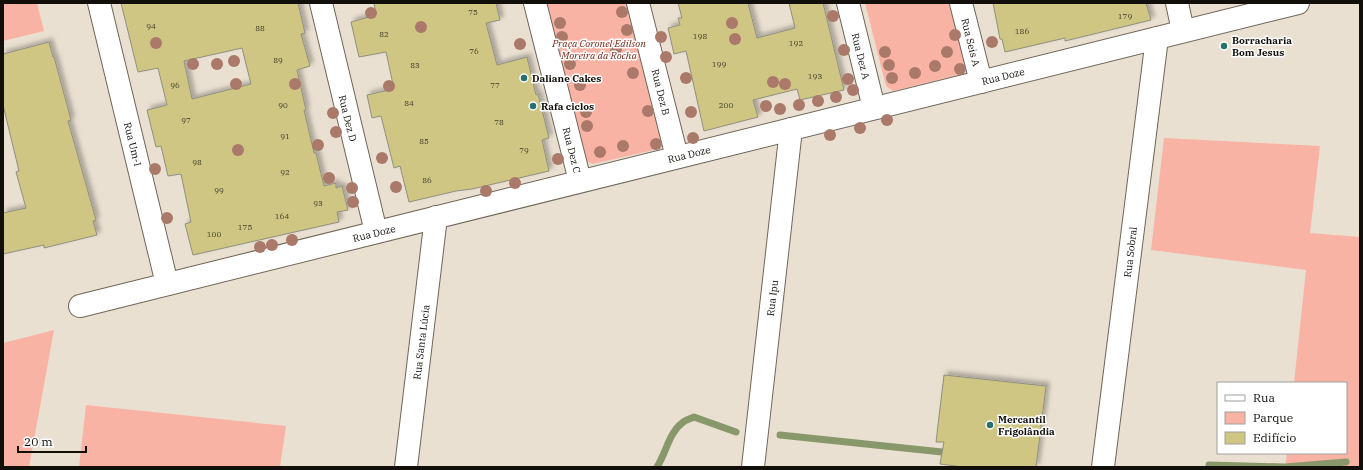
<svg xmlns="http://www.w3.org/2000/svg" width="1363" height="470" viewBox="0 0 1363 470" font-family="'IBM Plex Serif',serif">
<defs>
<filter id="shadow"><feDropShadow dx="3.5" dy="-3.5" stdDeviation="2" flood-color="#0004"/></filter>
</defs>
<rect width="100%" height="100%" fill="#eae0d1"/>
<g fill="#f9b3a5">
<polygon points="3,3 37,3 44,31 3,41"/>
<polygon points="546,3 629,3 662,142 658,149 593,164 586,161"/>
<polygon points="865,3 951,3 967,67 962,74 893,91 886,86"/>
<polygon points="1164,138 1320,146 1310,233 1360,237 1360,467 1285,467 1287,453 1346,453 1346,383 1294,383 1306,270 1151,250"/>
<polygon points="54,330 29,467 3,467 3,343"/>
<polygon points="86,405 286,426 280,467 79,467"/>
</g>
<g fill="none" stroke-linecap="round" stroke-linejoin="round">
<g stroke="#89986b" stroke-width="7">
<polyline points="780,435 942,452"/>
<polyline points="1209,465 1285,467 1346,462"/>
<path d="M 657,467 C 666,453 669,433 682,423 C 685,420 690,419 694,417 L 736,432"/>
</g>
</g>
<g fill="#cfc683" stroke="#918f80" fill-rule="evenodd" filter="url(#shadow)">
<path d="M 121,3 L 298,3 L 305,33 L 301,34 L 310,66 L 297,70 L 306,110 L 304,110 L 314,153 L 316,153 L 324,186 L 336,183 L 336,188 L 342,186 L 348,210 L 337,212 L 339,222 L 193,255 L 185,224 L 191,222 L 181,174 L 168,176 L 161,146 L 156,147 L 147,110 L 167,105 L 158,68 L 138,72 ZM 242,48 L 251,84 L 192,99 L 184,61 Z"/>
<polygon points="374,3 496,3 500,20 486,23 497,65 527,57 536,95 538,94 549,138 542,140 549,171 472,189 456,191 409,202 400,166 394,168 381,116 372,118 367,95 394,89 386,52 359,57 351,22 376,15"/>
<polygon points="678,3 748,3 757,38 795,28 789,3 823,3 844,90 800,100 797,89 753,100 758,117 704,131 686,51 674,54 668,28 680,25 678,18 682,18"/>
<polygon points="993,3 1146,3 1151,20 1065,41 1065,38 1005,52 1002,39 1000,39"/>
<polygon points="49,42 53,57 54,57 71,120 68,121 96,220 93,221 97,235 44,248 44,245 3,254 3,213 26,208 16,172 19,171 3,105 3,54"/>
<polygon points="944,375 1046,386 1036,467 963,467 940,464 944,442 936,442"/>
</g>
<g fill="none" stroke-linecap="round" stroke-linejoin="round">
<defs>
<g id="street">
<polyline points="99,3 167,284"/>
<polyline points="321,3 376,232"/>
<polyline points="535,3 580,181"/>
<polyline points="638,3 677,157"/>
<polyline points="848,3 874,108"/>
<polyline points="961,3 981,82"/>
<polyline points="1177,3 1183,31"/>
<polyline points="80,306 1298,3"/>
<polyline points="406,467 436,217"/>
<polyline points="753,467 791,129"/>
<polyline points="1103,467 1157,38"/>
</g>
</defs>
<use href="#street" stroke="#6f6659" stroke-width="24"/>
<use href="#street" stroke="#fff" stroke-width="22"/>
</g>
<g fill="#aa796a">
<circle cx="622" cy="12" r="6"/>
<circle cx="371" cy="13" r="6"/>
<circle cx="833" cy="16" r="6"/>
<circle cx="560" cy="23" r="6"/>
<circle cx="732" cy="23" r="6"/>
<circle cx="421" cy="27" r="6"/>
<circle cx="627" cy="30" r="6"/>
<circle cx="955" cy="35" r="6"/>
<circle cx="562" cy="37" r="6"/>
<circle cx="661" cy="37" r="6"/>
<circle cx="735" cy="39" r="6"/>
<circle cx="992" cy="42" r="6"/>
<circle cx="156" cy="43" r="6"/>
<circle cx="520" cy="44" r="6"/>
<circle cx="616" cy="49" r="6"/>
<circle cx="844" cy="50" r="6"/>
<circle cx="885" cy="52" r="6"/>
<circle cx="947" cy="52" r="6"/>
<circle cx="666" cy="57" r="6"/>
<circle cx="234" cy="61" r="6"/>
<circle cx="193" cy="64" r="6"/>
<circle cx="217" cy="64" r="6"/>
<circle cx="570" cy="64" r="6"/>
<circle cx="889" cy="65" r="6"/>
<circle cx="935" cy="66" r="6"/>
<circle cx="960" cy="69" r="6"/>
<circle cx="633" cy="73" r="6"/>
<circle cx="915" cy="73" r="6"/>
<circle cx="686" cy="78" r="6"/>
<circle cx="892" cy="78" r="6"/>
<circle cx="848" cy="79" r="6"/>
<circle cx="773" cy="82" r="6"/>
<circle cx="236" cy="84" r="6"/>
<circle cx="295" cy="84" r="6"/>
<circle cx="785" cy="84" r="6"/>
<circle cx="580" cy="85" r="6"/>
<circle cx="389" cy="86" r="6"/>
<circle cx="853" cy="90" r="6"/>
<circle cx="836" cy="97" r="6"/>
<circle cx="818" cy="101" r="6"/>
<circle cx="799" cy="105" r="6"/>
<circle cx="766" cy="106" r="6"/>
<circle cx="780" cy="109" r="6"/>
<circle cx="648" cy="111" r="6"/>
<circle cx="586" cy="112" r="6"/>
<circle cx="691" cy="112" r="6"/>
<circle cx="333" cy="113" r="6"/>
<circle cx="887" cy="120" r="6"/>
<circle cx="587" cy="126" r="6"/>
<circle cx="860" cy="128" r="6"/>
<circle cx="336" cy="132" r="6"/>
<circle cx="830" cy="135" r="6"/>
<circle cx="693" cy="138" r="6"/>
<circle cx="656" cy="144" r="6"/>
<circle cx="318" cy="145" r="6"/>
<circle cx="623" cy="146" r="6"/>
<circle cx="238" cy="150" r="6"/>
<circle cx="600" cy="152" r="6"/>
<circle cx="382" cy="158" r="6"/>
<circle cx="558" cy="159" r="6"/>
<circle cx="155" cy="169" r="6"/>
<circle cx="329" cy="178" r="6"/>
<circle cx="515" cy="183" r="6"/>
<circle cx="396" cy="187" r="6"/>
<circle cx="352" cy="188" r="6"/>
<circle cx="486" cy="191" r="6"/>
<circle cx="353" cy="202" r="6"/>
<circle cx="167" cy="218" r="6"/>
<circle cx="292" cy="240" r="6"/>
<circle cx="272" cy="245" r="6"/>
<circle cx="260" cy="247" r="6"/>
</g>
<g fill="#277170" stroke="#fff" stroke-width="1.5">
<circle cx="1224" cy="46" r="4"/>
<circle cx="524" cy="78" r="4"/>
<circle cx="533" cy="106" r="4"/>
<circle cx="990" cy="425" r="4"/>
</g>
<g text-anchor="middle" stroke-width="3" stroke-linejoin="round" paint-order="stroke">
<g font-size="8" fill="#413d28">
<text x="473" y="15">75</text>
<text x="1125" y="19">179</text>
<text x="151" y="29">94</text>
<text x="260" y="31">88</text>
<text x="1022" y="34">186</text>
<text x="384" y="37">82</text>
<text x="700" y="39">198</text>
<text x="796" y="46">192</text>
<text x="474" y="54">76</text>
<text x="278" y="63">89</text>
<text x="719" y="67">199</text>
<text x="415" y="68">83</text>
<text x="815" y="79">193</text>
<text x="175" y="88">96</text>
<text x="495" y="88">77</text>
<text x="409" y="106">84</text>
<text x="283" y="108">90</text>
<text x="726" y="108">200</text>
<text x="186" y="123">97</text>
<text x="499" y="125">78</text>
<text x="285" y="139">91</text>
<text x="424" y="144">85</text>
<text x="524" y="153">79</text>
<text x="197" y="165">98</text>
<text x="285" y="175">92</text>
<text x="427" y="183">86</text>
<text x="219" y="193">99</text>
<text x="318" y="206">93</text>
<text x="282" y="219">164</text>
<text x="245" y="230">175</text>
<text x="214" y="237">100</text>
</g>
<g font-size="10" font-weight="bold" fill="#120f0a" stroke="#fff" text-anchor="start">
<text x="1232" y="44">Borracharia<tspan x="1232" dy="12">Bom Jesus</tspan></text>
<text x="532" y="82">Daliane Cakes</text>
<text x="541" y="110">Rafa ciclos</text>
<text x="998" y="423">Mercantil<tspan x="998" dy="12">Frigolândia</tspan></text>
</g>
<g font-size="10" fill="#120f0a" stroke="#fff">
<text transform="translate(971 42) rotate(76)" y="4">Rua Seis A</text>
<text transform="translate(861 56) rotate(76)" y="4">Rua Dez A</text>
<text transform="translate(1003 76) rotate(-14)" y="4">Rua Doze</text>
<text transform="translate(661 92) rotate(76)" y="4">Rua Dez B</text>
<text transform="translate(348 118) rotate(76)" y="4">Rua Dez D</text>
<text transform="translate(133 144) rotate(76)" y="4">Rua Um-I</text>
<text transform="translate(572 150) rotate(76)" y="4">Rua Dez C</text>
<text transform="translate(689 154) rotate(-14)" y="4">Rua Doze</text>
<text transform="translate(374 233) rotate(-14)" y="4">Rua Doze</text>
<text transform="translate(1130 252) rotate(-83)" y="4">Rua Sobral</text>
<text transform="translate(772 298) rotate(-83)" y="4">Rua Ipu</text>
<text transform="translate(421 342) rotate(-83)" y="4">Rua Santa Lúcia</text>
</g>
<g font-size="10" font-style="italic" fill="#752416" stroke="#fff">
<text x="599" y="47">Praça Coronel Edilson<tspan x="599" dy="12">Moreira da Rocha</tspan></text>
</g>
</g>
<rect width="1363" height="470" fill="none" stroke="#120f0a" stroke-width="8"/>
<rect x="1217" y="382" width="130" height="72" fill="#ffffff" stroke="#a09f9d"/>
<rect x="1225" y="395" width="20" height="6" fill="#ffffff" stroke="#a09f9d"/>
<text x="1253" y="402" font-size="12" fill="#120f0a">Rua</text>
<rect x="1225" y="412" width="20" height="12" fill="#f9b3a5" stroke="#a09f9d"/>
<text x="1253" y="422" font-size="12" fill="#120f0a">Parque</text>
<rect x="1225" y="432" width="20" height="12" fill="#cfc683" stroke="#a09f9d"/>
<text x="1253" y="442" font-size="12" fill="#120f0a">Edifício</text>
<path d="M18 446v6h68v-6" fill="none" stroke="#120f0a" stroke-width="2"/>
<text x="24" y="446" font-size="12" fill="#120f0a" stroke="#ffffff" stroke-width="3" paint-order="stroke">20 m</text>
</svg>
